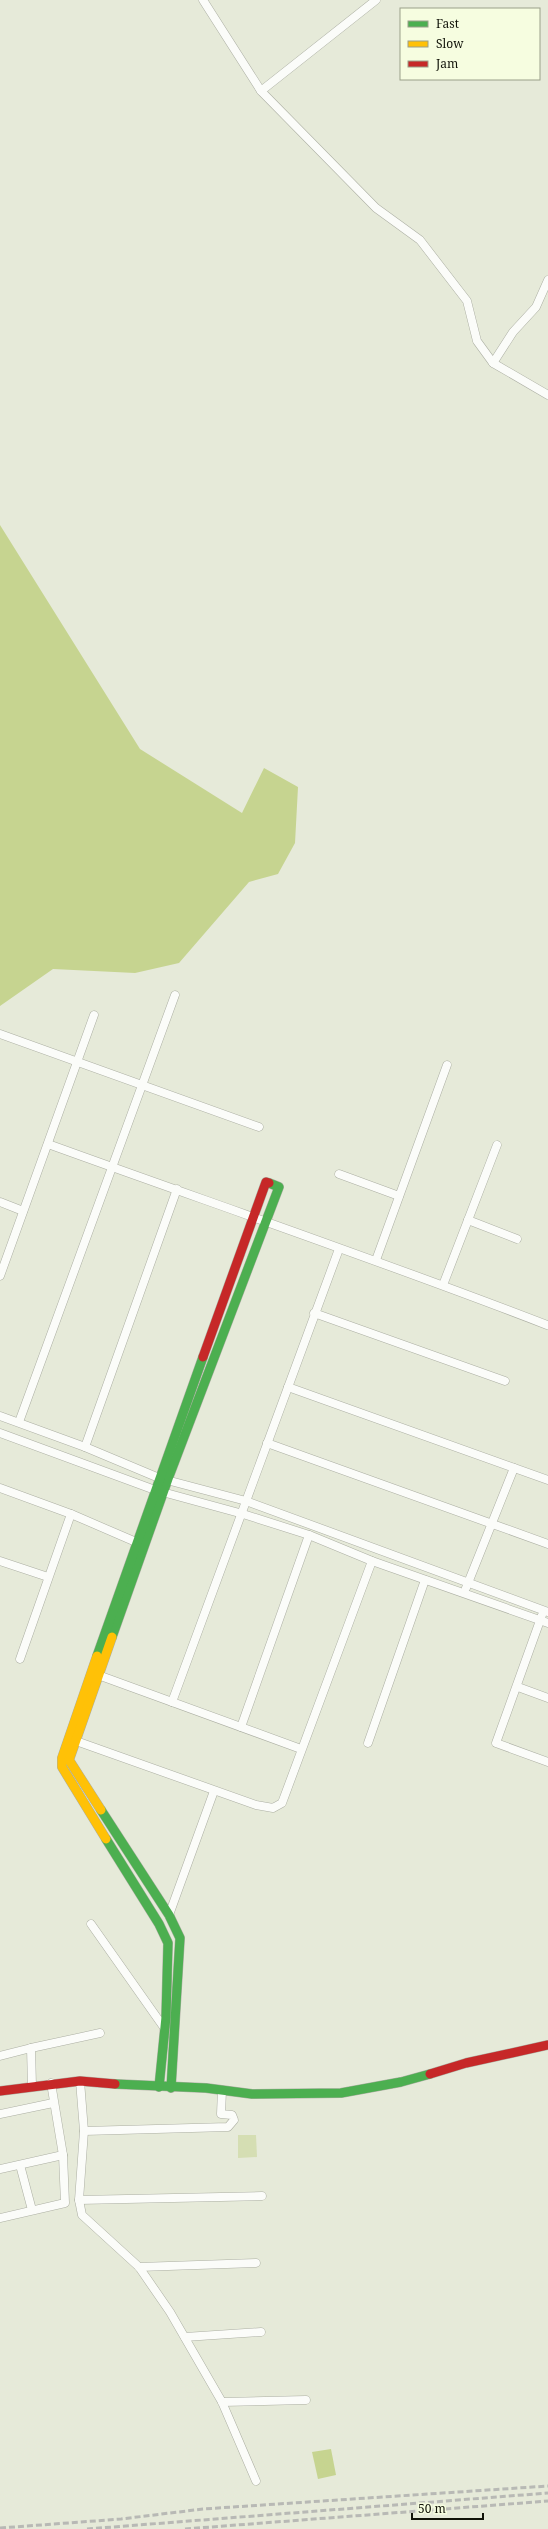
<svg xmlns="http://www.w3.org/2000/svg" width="548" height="2529" viewBox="0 0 548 2529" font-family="'Noto Serif',serif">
<rect width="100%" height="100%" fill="#e6ead9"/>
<polygon fill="#d5deb3" points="238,2135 256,2135 257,2157 238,2158"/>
<g fill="#c6d490">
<polygon points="0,525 140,749 242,813 264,768 298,787 295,843 278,874 249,882 179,963 135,973 53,969 0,1006"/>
<polygon points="331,2449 336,2475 318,2479 312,2452"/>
</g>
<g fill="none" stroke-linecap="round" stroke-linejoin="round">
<defs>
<g id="street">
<polyline points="203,0 261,91 376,208 420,240 467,301 477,341 493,363 548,395"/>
<polyline points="261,91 376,0"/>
<polyline points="493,363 513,332 536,307 548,280"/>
<polyline points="0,1034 259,1127"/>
<path d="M 48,1144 C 214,1204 382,1261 547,1325"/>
<polyline points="339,1174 399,1196"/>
<polyline points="0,1202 23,1211"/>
<polyline points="468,1220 517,1239"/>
<polyline points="376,1260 447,1065"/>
<polyline points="0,1276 94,1015"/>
<polyline points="443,1285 497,1145"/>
<polyline points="314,1313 505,1381"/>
<polyline points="288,1387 548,1480"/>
<polyline points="0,1416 85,1447 159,1478 246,1501 548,1612"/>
<polyline points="19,1422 175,995"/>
<polyline points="0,1433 155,1490 243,1514 309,1535 372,1561 548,1623"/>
<polyline points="267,1443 548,1544"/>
<polyline points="85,1447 177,1189"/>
<polyline points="0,1488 71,1514 136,1542"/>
<polyline points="0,1561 48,1577"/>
<polyline points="466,1588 514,1468"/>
<polyline points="542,1615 496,1743 548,1762"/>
<polyline points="20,1659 71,1514"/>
<polyline points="98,1675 301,1749"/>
<polyline points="518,1687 548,1698"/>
<polyline points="172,1702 339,1249"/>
<polyline points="241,1727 309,1535"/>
<polyline points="76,1741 256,1805 273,1808 282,1803 372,1561"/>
<polyline points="368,1743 425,1580"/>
<polyline points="169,1915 214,1791"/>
<polyline points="91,1924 165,2029"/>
<polyline points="31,2048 100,2033"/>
<polyline points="0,2056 31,2048 32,2086"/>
<polyline points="80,2081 84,2131 79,2200 82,2215 139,2267 170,2312 222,2402 256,2481"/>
<polyline points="0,2114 53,2103"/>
<polyline points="84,2131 228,2127 234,2120 232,2115 221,2114 222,2090"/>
<polyline points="20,2165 32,2210"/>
<polyline points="0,2169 63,2155"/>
<polyline points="79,2200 262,2196"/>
<polyline points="0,2218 65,2203 63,2155 51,2083"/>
<polyline points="139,2267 256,2263"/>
<polyline points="185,2337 261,2332"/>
<polyline points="222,2402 306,2400"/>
</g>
<g id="fast">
<polyline points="112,1637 168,1479 279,1187 269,1183"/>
<polyline points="97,1656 203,1357"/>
<polyline points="101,1810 169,1915 180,1938 171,2088"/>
<polyline points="106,1839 159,1924 168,1943 166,2017 159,2087"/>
<polyline points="115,2084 206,2088 252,2094 341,2093 401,2082 430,2074"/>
</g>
<g id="slow">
<polyline points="97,1656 62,1758 62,1767 106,1839"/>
<polyline points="101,1810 69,1760 112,1637"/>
</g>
<g id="jam">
<polyline points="203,1357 266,1182 269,1183"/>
<polyline points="430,2074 466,2063 548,2045"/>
<polyline points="0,2091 80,2081 115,2084"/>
</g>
</defs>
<use href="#street" stroke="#acafa3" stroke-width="9"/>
<use href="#fast" stroke="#acafa3" stroke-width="10"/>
<use href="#slow" stroke="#acafa3" stroke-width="10"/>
<use href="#jam" stroke="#acafa3" stroke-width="10"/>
<use href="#street" stroke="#fbfcf9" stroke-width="8"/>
<use href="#fast" stroke="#4caf50" stroke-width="9"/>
<use href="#slow" stroke="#ffc107" stroke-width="9"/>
<use href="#jam" stroke="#c62828" stroke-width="9"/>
<g stroke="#b8b9b5" stroke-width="3" stroke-dasharray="6 3" stroke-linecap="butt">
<polyline points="0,2528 121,2519 203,2509 548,2486"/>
<polyline points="87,2529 548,2493"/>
<polyline points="185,2529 548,2501"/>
</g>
</g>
<rect x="400" y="8" width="140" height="72" fill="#f6fde0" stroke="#9a9f8a"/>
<rect x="408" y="21" width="20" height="6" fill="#4caf50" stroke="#9a9f8a"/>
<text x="436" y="28" font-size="12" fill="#111309">Fast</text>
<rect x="408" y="41" width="20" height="6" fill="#ffc107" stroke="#9a9f8a"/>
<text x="436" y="48" font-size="12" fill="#111309">Slow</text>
<rect x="408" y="61" width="20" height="6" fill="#c62828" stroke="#9a9f8a"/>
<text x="436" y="68" font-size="12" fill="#111309">Jam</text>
<path d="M412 2513v6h71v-6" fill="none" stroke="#111309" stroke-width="2"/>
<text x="418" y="2513" font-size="12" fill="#111309" stroke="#f6fde0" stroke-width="3" paint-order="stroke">50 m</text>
</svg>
